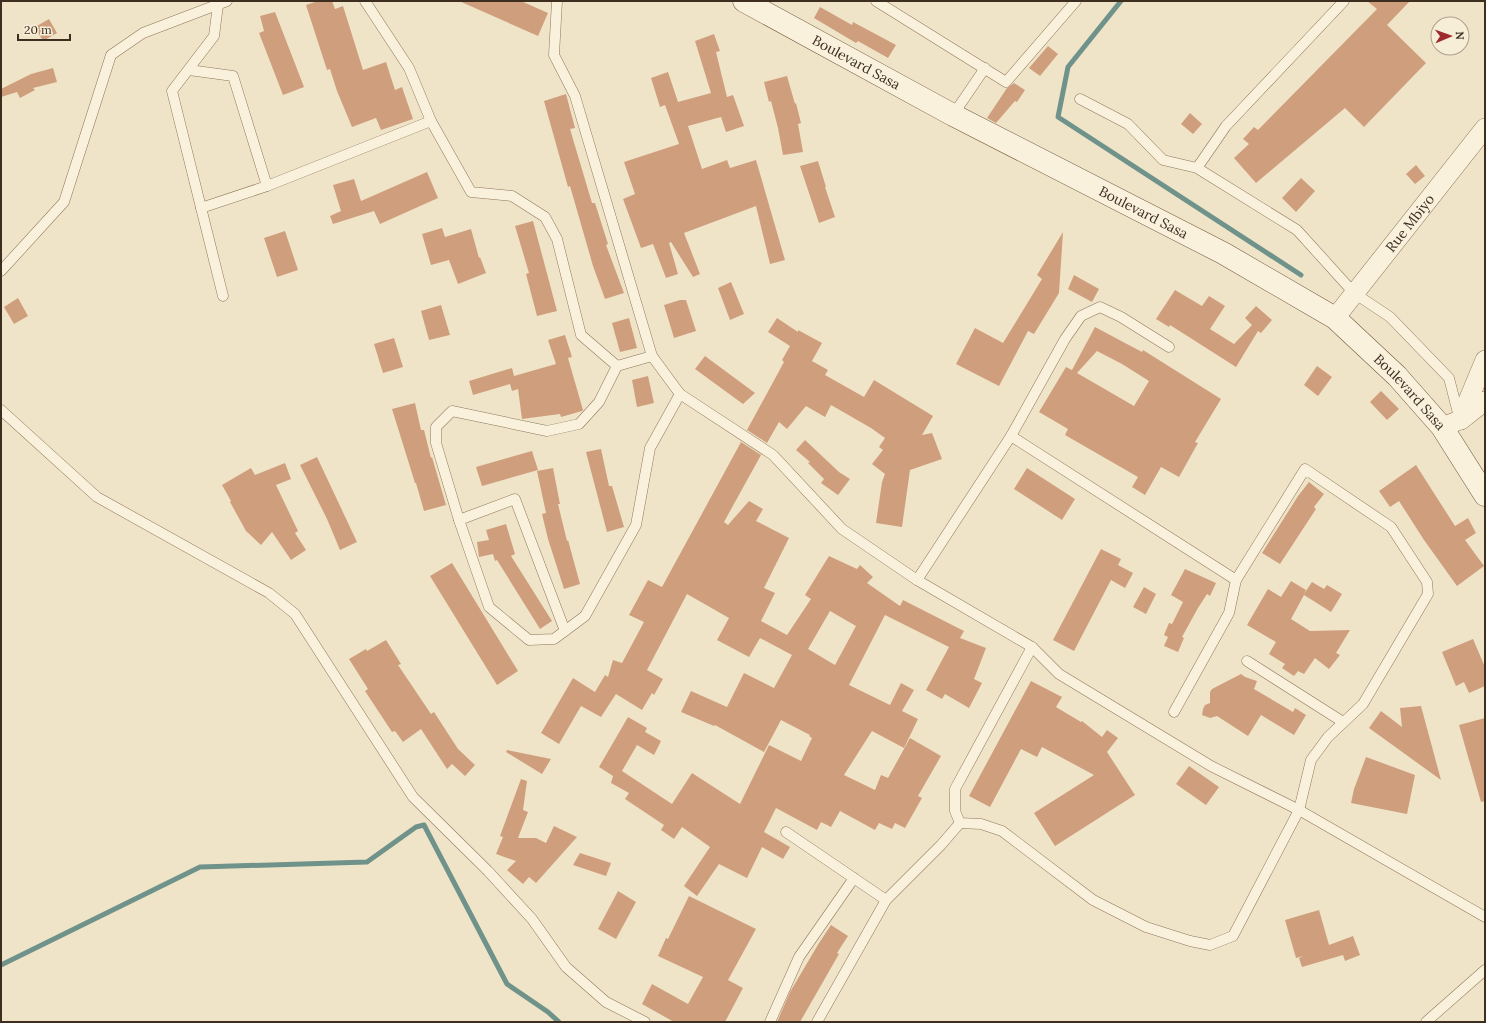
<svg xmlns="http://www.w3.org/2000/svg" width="1486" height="1023" viewBox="0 0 1486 1023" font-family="Lora,serif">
<rect width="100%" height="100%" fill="#f0e4c8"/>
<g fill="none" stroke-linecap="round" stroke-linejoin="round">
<g stroke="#6f938a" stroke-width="5">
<polyline points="1121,1 1068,67 1058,117 1301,275"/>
<polyline points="1,965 200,867 367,862 416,827 424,825 507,984 548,1012 559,1022"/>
</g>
</g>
<g fill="#cf9f7d" fill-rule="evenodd">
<polygon points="318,1 332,1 335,9 343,6 363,70 386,62 395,90 402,87 413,119 381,130 376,118 352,127 337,91 330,69 327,70 306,5"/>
<polygon points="459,1 521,1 548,13 538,36"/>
<polygon points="1367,1 1410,1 1387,25 1426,63 1364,127 1345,108 1256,183 1234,158 1249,144 1243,139 1254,127 1258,130 1377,9"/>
<polygon points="820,7 852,25 853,22 896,45 888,58 858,41 856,43 814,18"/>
<polygon points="275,12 304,87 283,95 259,33 264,31 260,16"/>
<polygon points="49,19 57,33 43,41 35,27"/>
<polygon points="714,34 720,51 716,52 727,97 733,95 744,126 726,132 721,117 688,126 702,169 727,160 730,168 756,160 785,260 770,264 756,206 684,233 700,274 693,277 671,242 669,243 678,274 666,278 653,244 641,248 623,199 635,194 624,162 679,144 665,105 660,107 651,78 668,72 678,102 711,93 695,41"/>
<polygon points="1048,46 1058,54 1040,76 1029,68"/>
<polygon points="53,68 57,82 33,88 35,90 20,98 17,92 1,97 1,89 31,74"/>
<polygon points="787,76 795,104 796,103 801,123 798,124 803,152 783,155 778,128 771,101 769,102 764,82"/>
<polygon points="1014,83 1025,90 1017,102 1015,101 996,123 987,118 1007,88"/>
<polygon points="566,94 575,128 570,129 592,203 595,203 608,244 606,245 624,293 605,299 593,266 570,186 568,187 544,101"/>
<polygon points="1190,113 1202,124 1193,134 1181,124"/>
<polygon points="818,161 826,187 825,187 835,217 819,223 800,166"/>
<polygon points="1416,165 1425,176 1415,184 1406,174"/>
<polygon points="427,172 438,198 380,224 374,211 333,224 330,216 341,211 333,185 354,179 361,201"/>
<polygon points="1301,178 1315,191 1296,212 1282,198"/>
<polygon points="533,221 557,311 537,316 526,274 529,273 515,226"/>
<polygon points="442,228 445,237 471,229 479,258 480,257 486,273 458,284 449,260 431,265 422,234"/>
<polygon points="285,231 298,270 277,277 264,238"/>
<polygon points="1063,232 1059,293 1034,334 1028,331 999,386 956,364 975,328 1003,343 1042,279 1037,275"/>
<polygon points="1074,275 1099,289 1092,302 1068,289"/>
<polygon points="731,282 744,314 730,320 718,288"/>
<polygon points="1175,290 1202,306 1209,296 1225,306 1210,329 1234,344 1252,325 1245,318 1256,306 1272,320 1261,333 1258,331 1236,367 1170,325 1169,327 1156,319"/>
<polygon points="18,298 28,316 14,324 4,307"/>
<polygon points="680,300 686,300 696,331 674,338 664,305"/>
<polygon points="441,305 450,335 429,340 421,311"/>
<polygon points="629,318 637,348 620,352 612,323"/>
<polygon points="777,318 798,332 798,330 822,343 812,361 828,370 825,375 864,397 874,380 933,416 922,435 932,433 942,459 910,470 902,527 876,523 882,482 885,474 872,464 883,450 879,447 885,438 871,428 831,405 825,417 806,406 787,429 779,422 767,443 747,430 784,362 782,360 790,346 768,332"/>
<path d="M 1095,327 L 1142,352 L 1143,350 L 1221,399 L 1195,442 L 1198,443 L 1179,477 L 1161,467 L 1145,495 L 1132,487 L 1138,477 L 1065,435 L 1068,429 L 1039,412 L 1066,367 L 1072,370 ZM 1097,351 L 1122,364 L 1149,381 L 1134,406 L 1077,373 Z"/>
<polygon points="565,335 572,357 568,358 583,410 582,411 561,417 560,414 522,419 518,389 512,391 510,384 473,395 469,381 512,368 514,376 556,364 548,340"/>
<polygon points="394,338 403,367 383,373 374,344"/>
<polygon points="705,356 755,393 743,404 695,369"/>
<polygon points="1317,366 1332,377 1318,396 1304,385"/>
<polygon points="648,376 654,403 637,407 632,380"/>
<polygon points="1381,391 1399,409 1387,420 1370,402"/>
<polygon points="415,403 421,430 424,430 431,458 432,457 446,505 424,511 416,483 415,483 392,409"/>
<polygon points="805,440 839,472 850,479 838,495 821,483 824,479 808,463 810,462 796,450"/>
<path d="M 741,442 L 761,455 L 724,522 L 728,525 L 749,501 L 763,509 L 756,521 L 789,538 L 764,588 L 775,593 L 761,621 L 787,635 L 811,599 L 805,595 L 829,556 L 857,569 L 860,565 L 873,577 L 867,583 L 900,606 L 903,600 L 964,631 L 960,638 L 986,648 L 974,679 L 982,683 L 969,708 L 945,694 L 942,699 L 926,690 L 949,647 L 885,615 L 849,685 L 890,705 L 901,683 L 914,690 L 902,711 L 918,719 L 904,748 L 872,731 L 844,775 L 875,790 L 881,775 L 888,778 L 910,738 L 941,756 L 918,796 L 922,798 L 905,828 L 895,823 L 892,829 L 879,823 L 875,830 L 840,811 L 831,827 L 821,822 L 817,830 L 776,808 L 764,832 L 790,847 L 783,859 L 762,847 L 747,878 L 719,864 L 697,896 L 684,886 L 710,847 L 682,827 L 674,839 L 661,830 L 664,825 L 625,799 L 629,793 L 611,783 L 613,776 L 599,767 L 628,717 L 647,728 L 645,732 L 661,741 L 654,755 L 637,745 L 622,771 L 672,804 L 692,773 L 740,804 L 769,745 L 801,761 L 812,738 L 809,736 L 810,735 L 781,720 L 764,752 L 715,725 L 714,726 L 681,712 L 691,691 L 727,707 L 744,673 L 774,688 L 792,655 L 760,638 L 749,657 L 717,640 L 729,618 L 687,594 L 647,670 L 663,679 L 654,695 L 652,693 L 642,710 L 616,694 L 601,717 L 581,706 L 559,744 L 541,733 L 573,678 L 595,692 L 605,675 L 608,677 L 613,660 L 622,663 L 644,622 L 629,615 L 648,580 L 662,587 ZM 830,611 L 856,626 L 835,665 L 808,649 Z"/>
<polygon points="601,449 609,486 612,486 624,527 607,532 586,452"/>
<polygon points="532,451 538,470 482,486 476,467"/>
<polygon points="317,457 357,542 340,550 327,519 300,465"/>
<polygon points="285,463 291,479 276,485 298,531 295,533 306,550 291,560 272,532 261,545 246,531 230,502 231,501 222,485 251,468 255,475"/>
<polygon points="1416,465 1455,526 1468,518 1476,533 1465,540 1484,566 1457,586 1424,540 1399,501 1390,507 1379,491"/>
<polygon points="553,468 560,504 558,504 567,541 568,540 580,584 564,589 548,539 542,514 546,513 537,471"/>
<polygon points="1027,468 1075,499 1062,520 1014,489"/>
<polygon points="1309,482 1324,494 1314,507 1316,509 1280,564 1262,553 1298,496"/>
<polygon points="506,524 515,554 511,556 552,621 540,629 497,560 495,561 493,554 479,557 477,542 489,540 486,530"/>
<polygon points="1101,549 1121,559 1118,565 1133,573 1125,588 1111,580 1074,651 1053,640"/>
<polygon points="452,563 518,671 497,685 430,576"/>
<polygon points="1185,569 1216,583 1210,596 1207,594 1198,608 1182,637 1184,638 1178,652 1164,646 1168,637 1164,635 1169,623 1172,624 1183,602 1171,595"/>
<polygon points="1291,581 1306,590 1304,594 1312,582 1324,589 1327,585 1342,594 1331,612 1304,595 1291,619 1310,631 1350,630 1336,653 1340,655 1329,669 1315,658 1304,674 1298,671 1294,676 1282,668 1285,664 1269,654 1276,642 1247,625 1268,589 1281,597"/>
<polygon points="1144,587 1156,594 1146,614 1133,607"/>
<polygon points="1473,639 1485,667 1485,686 1469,693 1464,682 1456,686 1442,652"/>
<polygon points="386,640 401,664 398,665 431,714 434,712 458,749 475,765 465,776 452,764 447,769 421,729 403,742 395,731 392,732 365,691 368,689 349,659 366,649 367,651"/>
<polygon points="1241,674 1245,677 1257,681 1254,689 1293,712 1295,708 1306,715 1294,735 1261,715 1248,736 1217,716 1210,718 1202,715 1203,709 1205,705 1210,703 1210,692 1212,689"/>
<polygon points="1031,681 1062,697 1056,707 1081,722 1082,721 1102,737 1107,730 1118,738 1107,752 1135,795 1055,846 1034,813 1094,775 1042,747 1037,757 1021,749 990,807 969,796"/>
<polygon points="1421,706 1441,780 1369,728 1381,711 1402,727 1400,708"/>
<polygon points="1485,718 1485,801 1481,802 1459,725"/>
<polygon points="507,750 551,759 542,774 506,752"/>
<polygon points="1366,757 1415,775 1407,814 1351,803 1354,789"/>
<polygon points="1189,766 1219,787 1206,805 1176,784"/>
<polygon points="521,779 527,781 523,810 528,812 518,838 536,838 546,843 554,826 577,837 536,883 529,877 523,884 507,870 516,861 496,854 503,837 500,836"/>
<polygon points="580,853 611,863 606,876 573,865"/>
<polygon points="618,891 636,902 616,939 598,929"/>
<polygon points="689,896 756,929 728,980 743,988 725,1022 674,1022 642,1004 652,984 688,1004 703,977 658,956 666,938 668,939"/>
<polygon points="1319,910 1329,945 1353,936 1360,955 1345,961 1343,955 1302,967 1299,958 1303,956 1296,958 1285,920"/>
<polygon points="831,925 848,936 837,953 839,954 800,1022 777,1022 790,992 819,943"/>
</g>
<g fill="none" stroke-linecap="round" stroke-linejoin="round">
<defs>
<g id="lane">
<polyline points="365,1 409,68 431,121 471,192 512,196 545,217 557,239 581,335 617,366 652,356"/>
<polyline points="557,1 554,55 575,96 652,356 680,394 773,455 842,529 917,580 1032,647 1059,674 1211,766 1299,810 1485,917"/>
<polyline points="876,1 1006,82 1076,1"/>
<polyline points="218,5 214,36 172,91 223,296"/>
<polyline points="189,70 233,76 267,186"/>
<polyline points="1080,99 1128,124 1163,160 1197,168 1297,230 1354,293 1390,317 1449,378 1459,417"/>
<polyline points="953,115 985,68"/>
<polyline points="1197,168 1226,126 1344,1"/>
<polyline points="201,208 267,186 431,121"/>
<polyline points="1,271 64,202 111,55 143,33 227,1"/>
<polyline points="617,366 599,402 579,424 547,431 452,411 436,427 436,443 459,520 489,607 529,640 554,639 585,616 636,525 650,448 680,394"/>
<polyline points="1,410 97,497 269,593 295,614 413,797 488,871 532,919 566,967 606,1002 645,1022"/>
<polyline points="1011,436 1236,580 1229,613 1174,712"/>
<polyline points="459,520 515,499 565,631"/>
<polyline points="917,580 1011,436 1065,339 1081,316 1100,307 1121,317 1169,347"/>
<polyline points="1032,647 955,789 955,811 960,823 981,824 1002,831 1093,900 1146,927 1190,941 1210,945 1233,936 1299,810 1311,760 1328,737 1363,704 1428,594 1427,582 1391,527 1305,469 1236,580"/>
<polyline points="1247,661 1343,722"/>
<polyline points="786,832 886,900"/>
<polyline points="770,1022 799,957 854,878"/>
<polyline points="817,1022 886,900 941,845 960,823"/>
<polyline points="1426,1022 1485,970"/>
</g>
<g id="street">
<path id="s1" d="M 1335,318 L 1485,128"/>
<polyline points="1461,420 1485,401"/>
<polyline points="1442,427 1460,420 1485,360"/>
</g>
<g id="secondary">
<path id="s2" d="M 744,1 L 953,115 L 1223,253 L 1335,318 L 1397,376 L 1442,427 L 1485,495"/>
</g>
</defs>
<use href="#lane" stroke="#8d765c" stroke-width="11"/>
<use href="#street" stroke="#8d765c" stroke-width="20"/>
<use href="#secondary" stroke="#6f573f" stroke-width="23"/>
<use href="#lane" stroke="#faf1dc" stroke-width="10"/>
<use href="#street" stroke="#faf1dc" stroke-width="19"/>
<use href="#secondary" stroke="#faf1dc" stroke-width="22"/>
</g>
<g text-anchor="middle" stroke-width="3" stroke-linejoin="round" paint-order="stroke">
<g font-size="14" fill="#3d2e20" stroke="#f7eed8">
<text dy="5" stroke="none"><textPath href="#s2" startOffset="128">Boulevard Sasa</textPath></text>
<text dy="5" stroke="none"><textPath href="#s2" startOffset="452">Boulevard Sasa</textPath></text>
<text dy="5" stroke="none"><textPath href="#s1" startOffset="121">Rue Mbiyo</textPath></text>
<text dy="5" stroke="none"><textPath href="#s2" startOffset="776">Boulevard Sasa</textPath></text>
</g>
</g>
<rect width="1486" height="1023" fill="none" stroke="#3d2e20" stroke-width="4"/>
<g transform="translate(1450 36) rotate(88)"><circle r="19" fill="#f7eed8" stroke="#ada18e"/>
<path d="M0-3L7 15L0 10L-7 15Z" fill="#9e2a2b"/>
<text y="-6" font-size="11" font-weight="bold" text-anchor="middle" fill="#3d2e20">N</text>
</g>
<path d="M18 34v6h52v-6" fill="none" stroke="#3d2e20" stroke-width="2"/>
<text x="24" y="34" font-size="12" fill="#3d2e20" stroke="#f7eed8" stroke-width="3" paint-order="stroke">20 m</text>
</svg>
